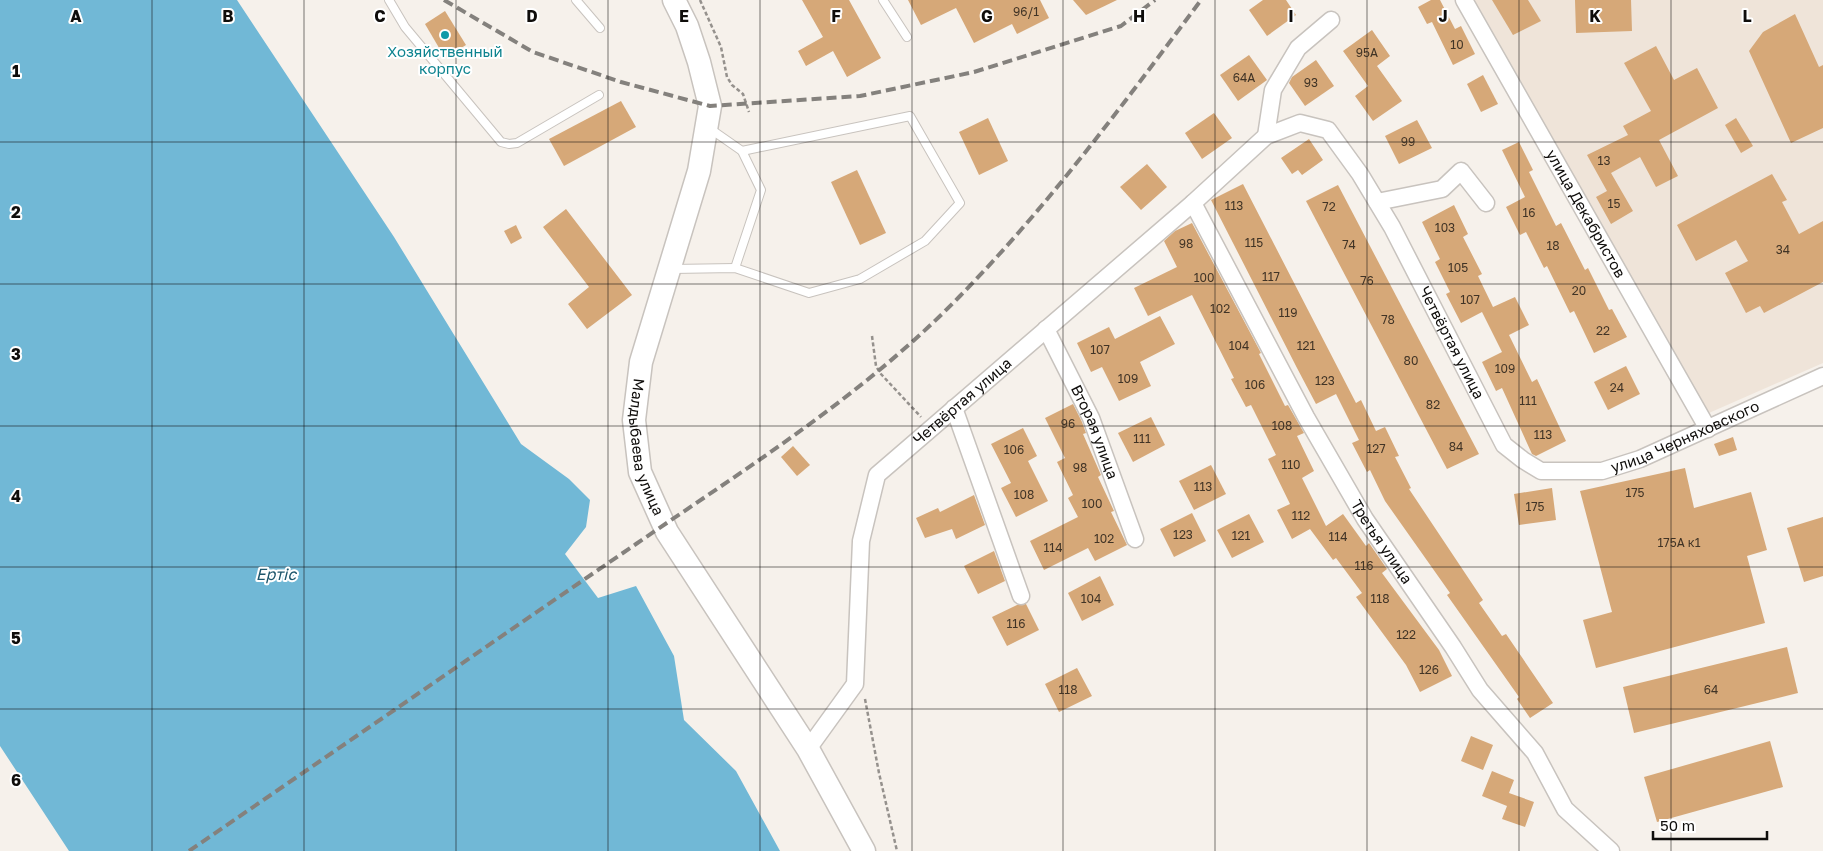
<svg xmlns="http://www.w3.org/2000/svg" width="1823" height="851" viewBox="0 0 1823 851" font-family="'Golos Text',sans-serif">
<rect width="100%" height="100%" fill="#f6f1eb"/>
<polygon fill="#efe4d9" points="1459,0 1823,0 1823,363 1693,420"/>
<polygon fill="#71b8d6" points="0,0 237,0 394,237 521,444 569,479 590,500 586,527 565,554 598,598 636,586 674,656 684,720 736,771 780,851 69,851 0,746"/>
<g fill="#d6a878">
<polygon points="802,0 849,0 881,58 847,77 833,51 806,66 798,51 823,37"/>
<polygon points="908,0 1040,0 1049,18 1017,34 1012,24 974,43 956,8 921,25"/>
<polygon points="1073,0 1117,0 1086,15"/>
<polygon points="1263,0 1286,0 1296,15 1267,36 1249,10"/>
<polygon points="1431,0 1440,0 1455,29 1461,26 1475,54 1453,65 1432,22 1427,24 1418,7"/>
<polygon points="1492,0 1528,0 1541,21 1513,35"/>
<polygon points="1575,0 1631,0 1632,31 1576,33"/>
<polygon points="445,11 466,45 445,58 425,24"/>
<polygon points="1795,14 1819,67 1823,65 1823,128 1791,143 1749,51 1763,32"/>
<polygon points="1372,30 1390,56 1377,66 1402,101 1373,121 1355,96 1368,86 1343,51"/>
<polygon points="1656,46 1674,80 1697,68 1718,108 1659,140 1678,176 1656,187 1640,157 1611,173 1633,211 1611,224 1596,197 1607,191 1587,155 1628,135 1623,126 1651,111 1624,63"/>
<polygon points="1249,55 1267,80 1238,101 1220,75"/>
<polygon points="1316,60 1334,86 1305,106 1289,83 1292,77"/>
<polygon points="1483,75 1498,104 1481,112 1467,84"/>
<polygon points="621,101 636,127 564,166 549,139"/>
<polygon points="1214,113 1232,138 1202,159 1185,133"/>
<polygon points="988,118 1008,161 979,175 959,132"/>
<polygon points="1736,118 1753,146 1741,153 1725,125"/>
<polygon points="1417,120 1432,148 1399,164 1385,136"/>
<polygon points="1309,139 1323,160 1302,175 1298,170 1292,174 1281,158"/>
<polygon points="1519,142 1533,170 1529,172 1556,226 1561,223 1585,270 1588,268 1609,310 1612,309 1627,337 1594,353 1574,311 1570,313 1547,266 1544,268 1526,232 1520,235 1506,207 1525,197 1502,150"/>
<polygon points="1147,164 1167,187 1141,210 1120,187"/>
<polygon points="857,170 886,233 860,245 831,182"/>
<polygon points="1772,174 1787,200 1782,202 1799,234 1823,221 1823,282 1764,313 1760,306 1746,313 1725,273 1748,261 1736,240 1696,261 1677,225"/>
<polygon points="1243,184 1356,403 1361,400 1376,431 1385,427 1399,456 1395,457 1411,488 1409,489 1483,600 1479,603 1502,636 1506,634 1553,703 1530,718 1517,699 1519,697 1447,595 1450,593 1385,501 1370,470 1367,472 1352,443 1359,440 1336,394 1316,404 1297,368 1211,200"/>
<polygon points="1338,185 1479,454 1447,469 1306,201"/>
<polygon points="1454,205 1468,234 1463,237 1482,274 1478,276 1493,307 1515,297 1529,325 1509,335 1532,382 1537,379 1566,441 1536,456 1532,454 1502,388 1496,391 1482,362 1502,352 1482,312 1461,323 1446,294 1450,292 1435,262 1440,259 1422,222"/>
<polygon points="566,209 632,295 587,329 568,304 589,287 543,227"/>
<polygon points="1192,223 1261,353 1259,354 1285,406 1288,405 1304,433 1297,436 1314,471 1302,478 1326,526 1343,514 1366,546 1369,543 1387,569 1382,573 1439,650 1452,676 1420,692 1406,665 1356,597 1362,593 1336,558 1333,560 1310,529 1292,539 1277,510 1290,504 1268,459 1276,455 1251,405 1246,407 1231,379 1234,378 1192,295 1148,316 1134,288 1177,267 1164,241 1175,231"/>
<polygon points="516,225 522,238 511,244 504,231"/>
<polygon points="1160,316 1175,344 1140,362 1151,386 1119,401 1102,367 1091,372 1077,343 1109,327 1115,339"/>
<polygon points="1626,366 1640,394 1608,410 1594,382"/>
<polygon points="1073,404 1082,422 1086,433 1083,434 1101,475 1098,477 1114,511 1111,512 1127,545 1095,561 1088,548 1044,570 1030,541 1078,517 1068,498 1073,495 1057,462 1065,458 1045,418"/>
<polygon points="1151,417 1165,445 1133,462 1118,433"/>
<polygon points="1023,428 1037,456 1028,461 1048,501 1016,517 1001,488 1011,483 991,444"/>
<polygon points="1733,437 1737,450 1719,456 1714,444"/>
<polygon points="793,446 810,465 797,476 781,457"/>
<polygon points="1211,465 1226,494 1194,510 1179,481"/>
<polygon points="1685,468 1694,508 1751,492 1767,550 1747,556 1765,623 1596,668 1583,620 1612,612 1580,491"/>
<polygon points="1552,488 1556,520 1519,525 1514,494"/>
<polygon points="974,495 985,525 956,539 952,529 925,538 916,518 938,508 940,512"/>
<polygon points="1192,513 1206,541 1174,557 1160,529"/>
<polygon points="1249,514 1264,542 1232,558 1217,530"/>
<polygon points="1823,517 1823,576 1804,582 1787,528"/>
<polygon points="994,551 1005,581 978,594 964,566"/>
<polygon points="1100,576 1114,605 1082,621 1068,593"/>
<polygon points="1026,604 1039,630 1007,646 992,617 1017,605"/>
<polygon points="1787,647 1798,693 1634,733 1623,687"/>
<polygon points="1077,668 1092,696 1059,712 1045,684"/>
<polygon points="1471,736 1493,745 1483,770 1461,761"/>
<polygon points="1770,741 1783,787 1657,822 1644,777"/>
<polygon points="1492,771 1514,780 1509,793 1534,802 1525,827 1502,819 1507,806 1482,796"/>
</g>
<g fill="none" stroke-linecap="round" stroke-linejoin="round">
<defs>
<g id="lane">
<polyline points="389,0 405,27 501,142 509,144 517,143 599,95"/>
<polyline points="576,0 600,28"/>
<polyline points="883,0 907,37"/>
<polyline points="735,268 761,190 742,151"/>
<polyline points="672,269 735,268 809,293 860,279 925,241 960,203 910,116 742,151 709,128"/>
</g>
<g id="street">
<path id="s1" d="M 1464,0 L 1708,429"/>
<polyline points="1266,136 1273,90 1298,48 1331,20"/>
<polyline points="1377,202 1442,189 1461,171 1486,203"/>
<path id="s2" d="M 1193,203 L 1306,417 L 1365,519 L 1453,647 L 1480,690 L 1535,753 L 1565,809 L 1611,851"/>
<path id="s3" d="M 1046,329 L 1091,418 L 1135,539"/>
<polyline points="954,408 1021,596"/>
<path id="s4" d="M 808,749 L 855,684 L 861,541 L 877,475 L 1193,203 L 1266,136 L 1300,123 L 1328,130 L 1360,174 L 1392,227 L 1504,445 L 1523,460 L 1541,471 L 1602,471 L 1640,459 L 1823,376"/>
</g>
<g id="secondary">
<path id="s5" d="M 674,0 L 687,26 L 699,62 L 710,106 L 699,171 L 641,362 L 634,420 L 640,472 L 667,532 L 808,749 L 864,851"/>
</g>
</defs>
<use href="#lane" stroke="#c8c3be" stroke-width="10"/>
<use href="#street" stroke="#c8c3be" stroke-width="19"/>
<use href="#secondary" stroke="#c8c3be" stroke-width="25"/>
<g stroke="#95918d" stroke-width="2.5" stroke-dasharray="4 2.5" stroke-linecap="butt">
<polyline points="700,0 721,47 727,77 732,85 743,94 749,112"/>
<polyline points="872,336 876,366 880,373 921,417"/>
<polyline points="865,699 879,773 897,851"/>
</g>
<use href="#lane" stroke="#fff" stroke-width="8"/>
<use href="#street" stroke="#fff" stroke-width="16"/>
<use href="#secondary" stroke="#fff" stroke-width="22"/>
<g stroke="#84817d" stroke-width="4" stroke-dasharray="10 5" stroke-linecap="butt">
<polyline points="444,0 533,52 621,82 710,106 860,96 974,72 1121,26 1155,0"/>
<path d="M 189,851 C 338,749 487,646 636,544 C 748,467 865,394 960,296 C 1049,205 1125,102 1201,0"/>
</g>
</g>
<path fill="none" stroke="#0f0d0b" stroke-width="1" stroke-opacity="0.55" d="M 152,0 L 152,851M 304,0 L 304,851M 456,0 L 456,851M 608,0 L 608,851M 760,0 L 760,851M 912,0 L 912,851M 1063,0 L 1063,851M 1215,0 L 1215,851M 1367,0 L 1367,851M 1519,0 L 1519,851M 1671,0 L 1671,851M 0,142 L 1823,142M 0,284 L 1823,284M 0,426 L 1823,426M 0,567 L 1823,567M 0,709 L 1823,709"/>
<circle fill="#0f9aa8" stroke="#fff" stroke-width="2" cx="445" cy="35" r="5"/>
<g text-anchor="middle" stroke-width="4" stroke-linejoin="round" paint-order="stroke">
<g font-size="12" fill="#413426">
<text x="1026" y="16">96/1</text>
<text x="1457" y="49">10</text>
<text x="1367" y="57">95А</text>
<text x="1244" y="82">64А</text>
<text x="1311" y="87">93</text>
<text x="1408" y="146">99</text>
<text x="1604" y="165">13</text>
<text x="1614" y="208">15</text>
<text x="1234" y="210">113</text>
<text x="1329" y="211">72</text>
<text x="1529" y="217">16</text>
<text x="1445" y="232">103</text>
<text x="1254" y="247">115</text>
<text x="1186" y="248">98</text>
<text x="1349" y="249">74</text>
<text x="1553" y="250">18</text>
<text x="1783" y="254">34</text>
<text x="1458" y="272">105</text>
<text x="1271" y="281">117</text>
<text x="1204" y="282">100</text>
<text x="1367" y="285">76</text>
<text x="1579" y="295">20</text>
<text x="1470" y="304">107</text>
<text x="1220" y="313">102</text>
<text x="1288" y="317">119</text>
<text x="1388" y="324">78</text>
<text x="1603" y="335">22</text>
<text x="1239" y="350">104</text>
<text x="1306" y="350">121</text>
<text x="1100" y="354">107</text>
<text x="1411" y="365">80</text>
<text x="1505" y="373">109</text>
<text x="1128" y="383">109</text>
<text x="1325" y="385">123</text>
<text x="1255" y="389">106</text>
<text x="1617" y="392">24</text>
<text x="1528" y="405">111</text>
<text x="1433" y="409">82</text>
<text x="1068" y="428">96</text>
<text x="1282" y="430">108</text>
<text x="1543" y="439">113</text>
<text x="1142" y="443">111</text>
<text x="1456" y="451">84</text>
<text x="1376" y="453">127</text>
<text x="1014" y="454">106</text>
<text x="1291" y="469">110</text>
<text x="1080" y="472">98</text>
<text x="1203" y="491">113</text>
<text x="1635" y="497">175</text>
<text x="1024" y="499">108</text>
<text x="1092" y="508">100</text>
<text x="1535" y="511">175</text>
<text x="1301" y="520">112</text>
<text x="1183" y="539">123</text>
<text x="1241" y="540">121</text>
<text x="1338" y="541">114</text>
<text x="1104" y="543">102</text>
<text x="1679" y="547">175А к1</text>
<text x="1053" y="552">114</text>
<text x="1364" y="570">116</text>
<text x="1091" y="603">104</text>
<text x="1380" y="603">118</text>
<text x="1016" y="628">116</text>
<text x="1406" y="639">122</text>
<text x="1429" y="674">126</text>
<text x="1068" y="694">118</text>
<text x="1711" y="694">64</text>
</g>
<g font-size="15" fill="#0d838f" stroke="#fff">
<text x="445" y="57">Хозяйственный<tspan x="445" dy="17">корпус</tspan></text>
</g>
<g font-size="15" fill="#0f0d0b" stroke="#fff">
<text dy="5" stroke="none"><textPath href="#s1" startOffset="246">улица Декабристов</textPath></text>
<text dy="5" stroke="none"><textPath href="#s4" startOffset="1119">Четвёртая улица</textPath></text>
<text dy="5" stroke="none"><textPath href="#s4" startOffset="404">Четвёртая улица</textPath></text>
<text dy="5" stroke="none"><textPath href="#s3" startOffset="114">Вторая улица</textPath></text>
<text dy="5" stroke="none"><textPath href="#s4" startOffset="1430">улица Черняховского</textPath></text>
<text dy="5" stroke="none"><textPath href="#s5" startOffset="465">Малдыбаева улица</textPath></text>
<text dy="5" stroke="none"><textPath href="#s2" startOffset="388">Третья улица</textPath></text>
</g>
<g font-size="16" font-style="italic" fill="#1d566c" stroke="#fff">
<text x="276" y="580">Ертіс</text>
</g>
</g>
<g font-size="16" text-anchor="middle" font-weight="bold" fill="#0f0d0b" stroke="#fff" stroke-width="4" stroke-linejoin="round" paint-order="stroke">
<text x="76" y="22">A</text>
<text x="228" y="22">B</text>
<text x="380" y="22">C</text>
<text x="532" y="22">D</text>
<text x="684" y="22">E</text>
<text x="836" y="22">F</text>
<text x="987" y="22">G</text>
<text x="1139" y="22">H</text>
<text x="1291" y="22">I</text>
<text x="1443" y="22">J</text>
<text x="1595" y="22">K</text>
<text x="1747" y="22">L</text>
<text x="16" y="77">1</text>
<text x="16" y="218">2</text>
<text x="16" y="360">3</text>
<text x="16" y="502">4</text>
<text x="16" y="644">5</text>
<text x="16" y="786">6</text>
</g>
<path d="M1653 831v8h114v-8" fill="none" stroke="#0f0d0b" stroke-width="2.5"/>
<text x="1660" y="831" font-size="15" fill="#0f0d0b" stroke="#ffffff" stroke-width="4" paint-order="stroke">50 m</text>
</svg>
